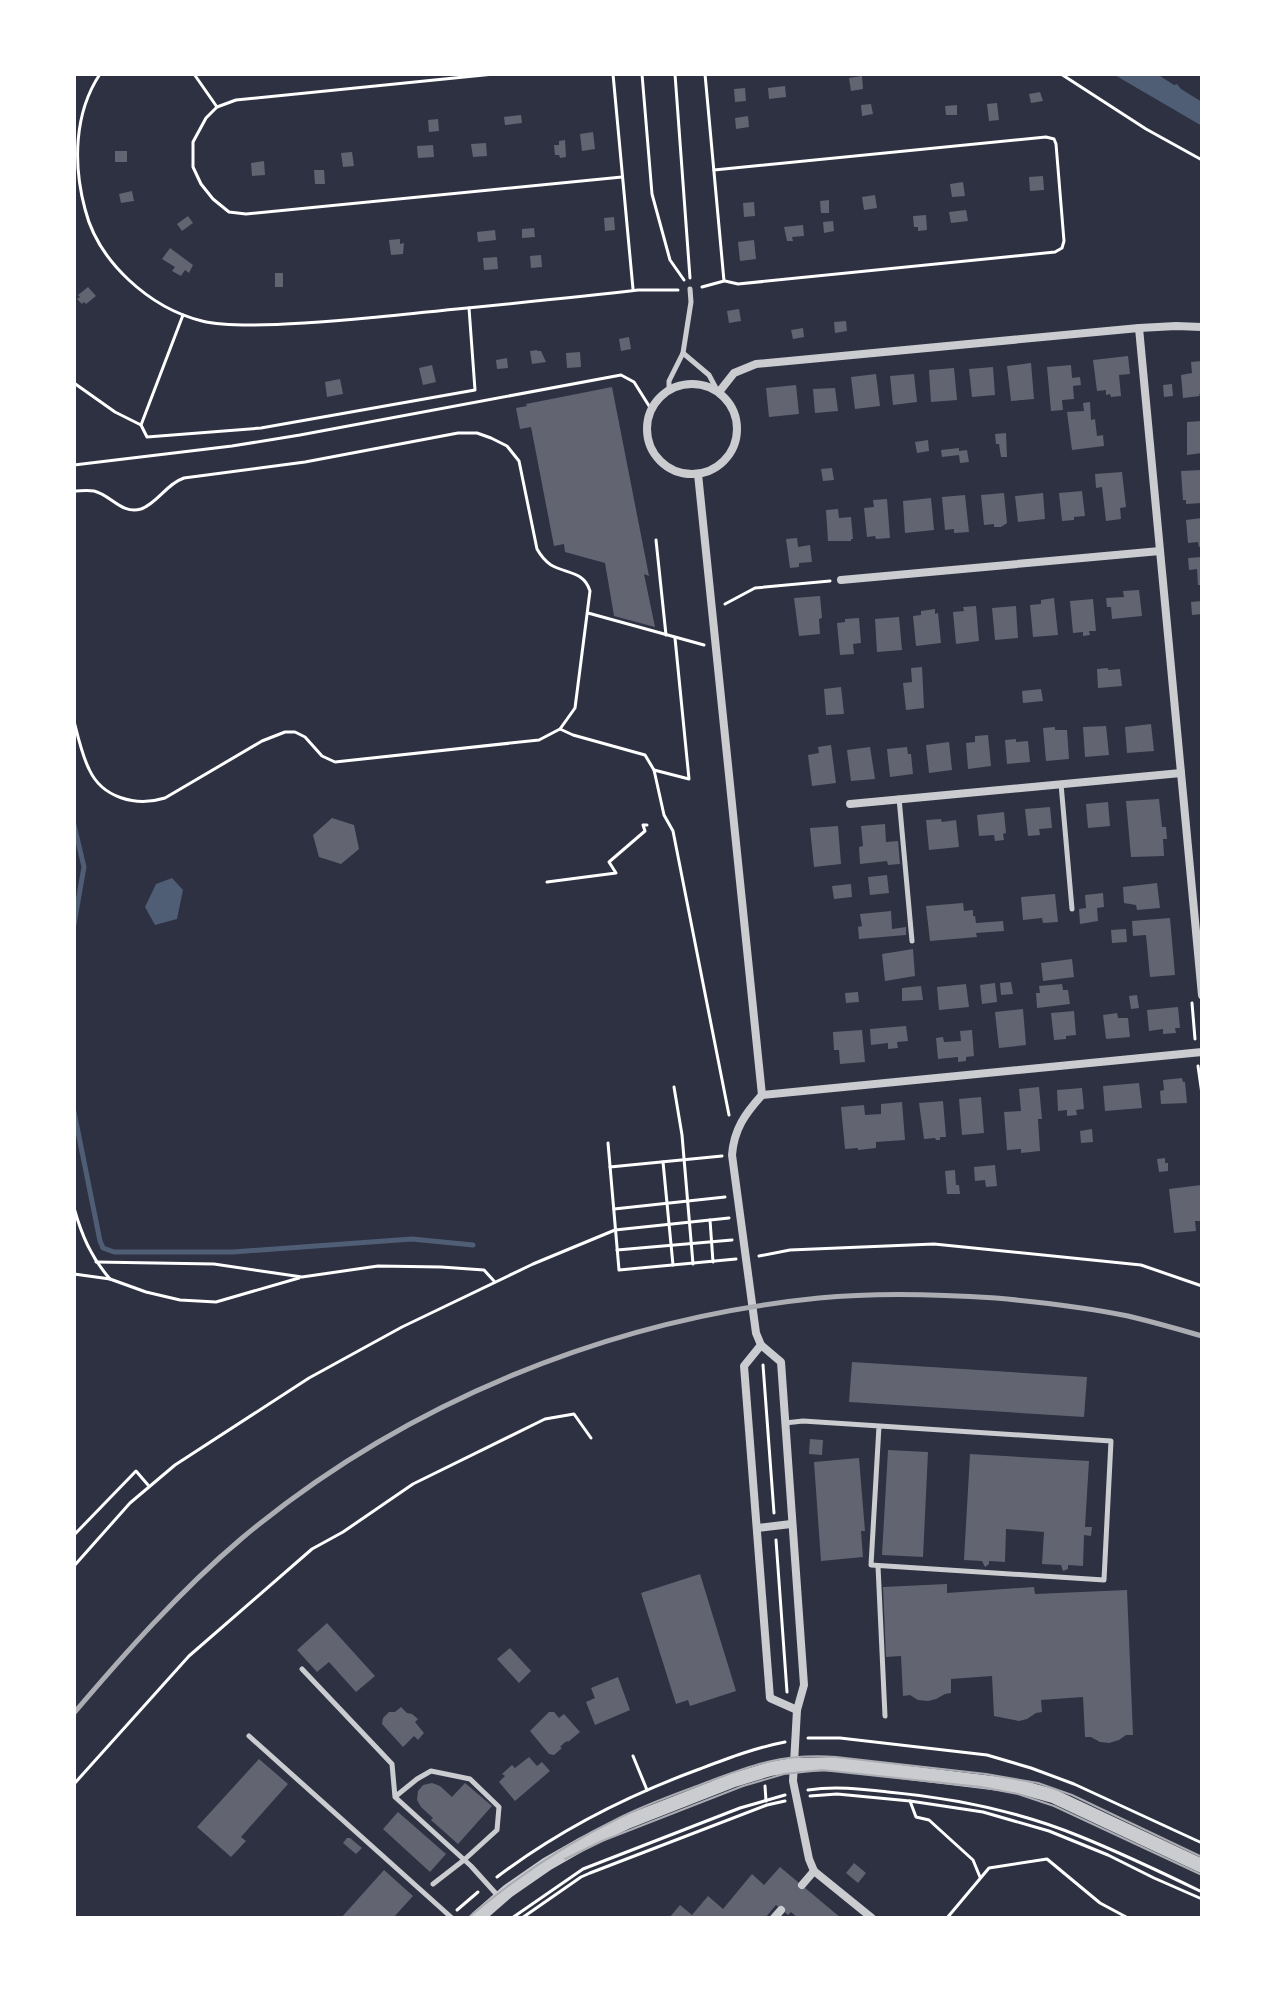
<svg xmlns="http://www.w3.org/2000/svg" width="1276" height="1992" viewBox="0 0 1276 1992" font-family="'Space Grotesk',sans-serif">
<rect width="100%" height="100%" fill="#2d3142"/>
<g fill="#4f5d75">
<polygon points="1113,74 1157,74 1174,85 1177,84 1181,89 1202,102 1202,126"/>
<polygon points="172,878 183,890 177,919 155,925 145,907 156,884"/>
</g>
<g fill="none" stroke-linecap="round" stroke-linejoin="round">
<g stroke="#4f5d75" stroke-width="5">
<polyline points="74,825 84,867 74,924"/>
<polyline points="74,1112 100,1241 103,1248 114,1252 233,1252 412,1239 473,1245"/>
</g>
</g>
<g fill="#626471">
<polygon points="862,76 863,89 851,91 849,78"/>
<polygon points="785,86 786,97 769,99 768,88"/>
<polygon points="745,88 746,101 735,102 734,89"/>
<polygon points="1040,92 1043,101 1031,103 1029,94"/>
<polygon points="997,103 999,120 989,121 987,104"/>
<polygon points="871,104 873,114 862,116 861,105"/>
<polygon points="957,105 957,115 946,115 945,106"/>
<polygon points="521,115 522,123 505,125 504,117"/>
<polygon points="748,116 749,127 736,129 735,118"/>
<polygon points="438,119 439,131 429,132 428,120"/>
<polygon points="593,132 595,149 582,151 580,134"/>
<polygon points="565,140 566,157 560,158 559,155 555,155 554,145 559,145 559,141"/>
<polygon points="486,143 487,156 473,157 471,144"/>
<polygon points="433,145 434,157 418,158 417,146"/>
<rect x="115" y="151" width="12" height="11"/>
<polygon points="352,152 354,166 343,167 341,153"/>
<polygon points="264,161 265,175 252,176 251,163"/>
<polygon points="314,170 324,170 325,184 315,184"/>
<polygon points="1043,176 1044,190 1030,191 1029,177"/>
<polygon points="963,182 965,196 952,197 950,184"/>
<polygon points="132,191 134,201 121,203 119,194"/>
<polygon points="875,195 877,208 864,210 862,197"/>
<polygon points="829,200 829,213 821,213 820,201"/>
<polygon points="754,202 755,216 744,217 743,203"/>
<polygon points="966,210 968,221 951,223 949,212"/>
<polygon points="926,215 927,230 918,231 918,227 914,227 913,216"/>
<polygon points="188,216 193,223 182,231 177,224"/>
<polygon points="614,217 615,230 605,231 604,218"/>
<polygon points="833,221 834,231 824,233 823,222"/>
<polygon points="803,225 804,236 792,237 793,241 787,241 784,227"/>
<polygon points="534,228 535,237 522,238 522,229"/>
<polygon points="495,230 496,240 478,242 477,232"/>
<polygon points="400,239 400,244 404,243 403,254 391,255 389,240"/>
<polygon points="754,240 756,259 740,261 738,242"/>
<polygon points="170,248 193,265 189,273 185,270 181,276 172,271 175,267 162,259"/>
<polygon points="541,255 542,267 531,268 530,256"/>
<polygon points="497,257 498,269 484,270 483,258"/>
<rect x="275" y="273" width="8" height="14"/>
<polygon points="88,287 96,296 86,304 84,302 82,304 77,299 80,297 78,295"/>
<polygon points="739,309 741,321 729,323 727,311"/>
<polygon points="846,321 847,331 835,333 834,322"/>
<polygon points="803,328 804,337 793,339 791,330"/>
<polygon points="629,337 631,349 621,351 619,339"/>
<polygon points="537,350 537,351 541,351 546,362 532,364 530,351"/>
<polygon points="580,352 581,367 567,368 566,353"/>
<polygon points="1128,356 1130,374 1119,375 1121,396 1111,397 1110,394 1106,395 1106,390 1097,391 1093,360"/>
<polygon points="507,358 508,368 497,369 496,360"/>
<polygon points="1202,361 1202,393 1199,394 1200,396 1183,398 1181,375 1192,373 1191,362"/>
<polygon points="1031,363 1034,399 1011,401 1007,366"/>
<polygon points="432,365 436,382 423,385 419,368"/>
<polygon points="1071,365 1072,378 1080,377 1081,385 1073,386 1074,399 1062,400 1063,410 1051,411 1047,367"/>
<polygon points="993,367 995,395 972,397 969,369"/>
<polygon points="954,368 957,400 931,402 929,370"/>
<polygon points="876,374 880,406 855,409 851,377"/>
<polygon points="914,374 917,402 893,405 890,376"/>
<polygon points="340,379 343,394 327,397 325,382"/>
<polygon points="1172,384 1173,396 1164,397 1163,385"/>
<polygon points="796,385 799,414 769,417 766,388"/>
<polygon points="612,387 649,576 644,574 655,627 614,616 605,563 565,552 564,544 554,546 531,427 520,429 516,408 527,406 526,404"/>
<polygon points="835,388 838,411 815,413 813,389"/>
<polygon points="1090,402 1091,420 1095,419 1097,436 1103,435 1104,446 1072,450 1067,412 1084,411 1083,403"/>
<polygon points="1202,421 1202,453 1187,455 1187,422"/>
<polygon points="1006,433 1007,457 1001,457 999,444 996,444 995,434"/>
<polygon points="928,440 929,451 917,453 915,442"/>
<polygon points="959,448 959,451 967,450 969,462 960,463 959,455 942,457 941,450"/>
<polygon points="832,468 834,480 823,481 821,469"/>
<polygon points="1202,470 1202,503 1186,504 1186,500 1183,500 1181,471"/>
<polygon points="1122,472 1126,507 1120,508 1121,519 1106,521 1102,487 1096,488 1095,474"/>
<polygon points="1082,491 1085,516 1074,517 1074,520 1062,521 1059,493"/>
<polygon points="1004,493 1007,523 1001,527 994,527 994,524 984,525 981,495"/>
<polygon points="1043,493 1045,519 1018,522 1015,496"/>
<polygon points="965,495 969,532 954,533 954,529 945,530 942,497"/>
<polygon points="931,498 934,530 905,533 903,501"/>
<polygon points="887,499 890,538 876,539 875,536 867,537 864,508 874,507 873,500"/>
<polygon points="838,509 839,518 851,517 853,539 851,539 851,541 828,541 826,510"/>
<polygon points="1202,518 1202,547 1199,547 1198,542 1188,543 1186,520"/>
<polygon points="797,538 798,547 810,545 812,562 799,563 799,567 790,568 786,539"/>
<polygon points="1202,557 1202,585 1198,585 1197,569 1189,570 1188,558"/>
<polygon points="1139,590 1142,616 1112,619 1111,607 1107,607 1106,598 1124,597 1123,591"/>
<polygon points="820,596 822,618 819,619 820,634 799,636 794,598"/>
<polygon points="1054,598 1058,635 1033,637 1030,605 1041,604 1041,600"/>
<polygon points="1093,599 1096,631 1089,631 1090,635 1083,636 1083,632 1073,633 1070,601"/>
<polygon points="1202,601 1202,614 1192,615 1191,602"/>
<polygon points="976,606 979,641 956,644 953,612 964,611 963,607"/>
<polygon points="1016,606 1018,638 995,640 992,608"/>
<polygon points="935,609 935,614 938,613 941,643 916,646 913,616 921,615 921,611"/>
<polygon points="899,617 902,650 877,652 875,619"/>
<polygon points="859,618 861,643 853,644 854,654 840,655 837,623 845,622 845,619"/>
<polygon points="922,667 924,708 906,710 903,683 912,682 911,668"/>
<polygon points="1108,668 1108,670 1120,669 1122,686 1098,688 1097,669"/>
<polygon points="841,687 844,714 826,715 824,689"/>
<polygon points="1041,689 1043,701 1023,703 1022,691"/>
<polygon points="1151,724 1154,751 1127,753 1125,727"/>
<polygon points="1106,726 1109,755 1085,757 1083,727"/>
<polygon points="1055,727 1055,730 1067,730 1069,759 1046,761 1043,728"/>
<polygon points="988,735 991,766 968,769 966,743 975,742 975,736"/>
<polygon points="1016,739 1016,742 1028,741 1030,762 1007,764 1005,740"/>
<polygon points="949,742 952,770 929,773 926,745"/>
<polygon points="831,745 836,783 812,786 808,755 819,753 818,747"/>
<polygon points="870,747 875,779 851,781 847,750"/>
<polygon points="907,747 908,754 911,754 913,774 890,777 887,749"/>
<polygon points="1159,799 1162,827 1166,827 1167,839 1163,839 1164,856 1131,857 1126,801"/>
<polygon points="1108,802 1110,826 1088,828 1086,804"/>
<polygon points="1050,807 1052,828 1039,829 1040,835 1028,836 1025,809"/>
<polygon points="1004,812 1006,833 1003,834 1004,840 995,841 994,835 979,836 977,815"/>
<polygon points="332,818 354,825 359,849 341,864 319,857 313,835"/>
<polygon points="941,819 942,822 956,820 959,847 929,850 926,820"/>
<polygon points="885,824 886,842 898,841 900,864 888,865 887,861 860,864 859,847 863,846 861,826"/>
<polygon points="838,826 841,864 814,867 810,828"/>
<polygon points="887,875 889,893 870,895 868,877"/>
<polygon points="1157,883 1160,908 1137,910 1136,905 1124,903 1123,887"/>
<polygon points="851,884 852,897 834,899 832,886"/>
<polygon points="1103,893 1104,907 1097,908 1098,921 1080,924 1079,909 1086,908 1085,895"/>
<polygon points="1055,894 1058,922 1043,923 1042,918 1023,920 1021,897"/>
<polygon points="963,903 964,911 973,910 973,916 975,916 976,923 1003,921 1004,931 976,933 977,937 930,941 926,906"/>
<polygon points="891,911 892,929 906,927 906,935 859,939 858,927 862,926 860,914"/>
<polygon points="1170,918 1175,975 1150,977 1146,935 1133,936 1132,921"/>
<polygon points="1126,929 1127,942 1112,943 1111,930"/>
<polygon points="913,949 915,976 885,981 882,954"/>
<polygon points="1072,959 1074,977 1043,981 1041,963"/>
<polygon points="1011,982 1013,994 1001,995 1000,983"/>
<polygon points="995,983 997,1002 982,1004 980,985"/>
<polygon points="966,984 969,1007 939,1010 937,987"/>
<polygon points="1062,984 1063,990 1068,990 1070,1004 1037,1008 1036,993 1040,993 1039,986"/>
<polygon points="921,986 923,1000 902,1001 902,988"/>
<polygon points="858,992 859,1002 846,1003 845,993"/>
<polygon points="1137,995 1139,1008 1131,1009 1129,996"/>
<polygon points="1178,1007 1180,1028 1175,1028 1176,1033 1163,1034 1163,1029 1149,1031 1147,1010"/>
<polygon points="1023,1009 1026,1045 999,1048 995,1012"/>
<polygon points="1074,1011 1076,1035 1066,1036 1066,1039 1054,1040 1051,1013"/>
<polygon points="1117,1013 1118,1018 1128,1018 1130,1037 1106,1039 1103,1015"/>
<polygon points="906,1026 908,1041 897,1042 898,1048 888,1049 888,1043 871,1045 870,1029"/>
<polygon points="862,1030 865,1062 840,1064 839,1050 834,1050 833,1032"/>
<polygon points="972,1030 974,1056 966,1057 966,1061 958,1062 958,1057 938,1059 936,1038 943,1037 944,1042 961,1041 960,1031"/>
<polygon points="1182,1078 1183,1082 1185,1082 1187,1103 1161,1104 1160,1091 1164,1090 1163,1080"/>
<polygon points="1139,1083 1142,1108 1105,1111 1103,1086"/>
<polygon points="1039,1087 1042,1119 1038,1119 1040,1151 1021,1153 1021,1149 1007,1150 1004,1112 1021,1111 1019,1089"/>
<polygon points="1082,1088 1084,1109 1076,1110 1077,1115 1067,1116 1067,1110 1058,1111 1057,1090"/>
<polygon points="981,1097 984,1133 962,1135 959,1099"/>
<polygon points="943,1101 946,1137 940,1137 940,1140 936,1140 935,1138 924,1139 919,1103"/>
<polygon points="902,1102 905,1140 876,1142 876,1148 858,1150 858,1148 845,1149 841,1107 864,1105 865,1115 881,1114 881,1104"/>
<polygon points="1092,1129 1093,1142 1081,1143 1080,1131"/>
<polygon points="1165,1158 1165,1163 1168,1163 1168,1171 1159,1172 1157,1159"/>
<polygon points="995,1165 997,1186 986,1187 985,1180 975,1181 974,1167"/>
<polygon points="955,1170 956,1185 959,1185 960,1194 947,1194 945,1171"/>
<polygon points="1201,1185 1202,1221 1195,1221 1196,1231 1174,1233 1169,1189"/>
<polygon points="852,1362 1087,1377 1084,1417 849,1402"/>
<polygon points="810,1439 823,1440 822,1455 809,1454"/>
<polygon points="888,1450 928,1452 923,1557 882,1555"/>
<polygon points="970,1454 1089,1461 1085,1527 1092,1527 1091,1536 1084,1535 1083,1566 1068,1565 1068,1569 1063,1571 1061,1565 1042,1564 1044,1532 1006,1529 1005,1562 989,1561 989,1564 985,1567 982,1561 964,1560"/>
<polygon points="859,1458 865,1531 861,1531 863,1557 821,1561 814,1462"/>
<polygon points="700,1574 736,1691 690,1706 688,1700 676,1704 641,1593"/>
<polygon points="947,1584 947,1593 1034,1587 1035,1594 1127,1590 1133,1735 1126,1735 1119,1740 1109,1743 1100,1742 1091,1737 1085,1737 1083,1697 1041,1700 1042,1712 1036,1713 1027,1719 1019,1721 994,1716 992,1676 951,1679 951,1693 945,1694 936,1699 928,1701 918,1700 910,1695 903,1696 901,1656 886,1657 883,1587"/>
<polygon points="327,1623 375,1676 356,1692 329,1662 317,1672 297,1650"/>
<polygon points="510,1648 531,1671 519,1683 497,1659"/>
<polygon points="618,1677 630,1710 595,1725 586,1702 595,1698 591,1688"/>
<polygon points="401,1707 407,1713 412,1714 418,1719 415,1722 424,1733 418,1740 414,1736 403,1747 382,1724 383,1718 389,1712 395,1712"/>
<polygon points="549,1712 554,1712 559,1718 564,1714 580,1732 568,1742 567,1741 564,1743 560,1747 562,1748 554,1755 549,1754 530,1731"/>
<polygon points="529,1757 537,1766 542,1762 550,1771 515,1801 499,1782 505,1776 502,1774 512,1765 515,1768"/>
<polygon points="259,1759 288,1784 241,1837 246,1841 231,1857 197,1827"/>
<polygon points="432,1783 440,1786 452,1797 465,1783 492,1806 458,1844 431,1820 433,1818 421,1807 417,1800 418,1791 423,1785"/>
<polygon points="398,1812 446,1854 430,1872 383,1829"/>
<polygon points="347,1838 350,1838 362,1848 356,1854 343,1843"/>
<polygon points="854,1863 866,1873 858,1883 846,1873"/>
<polygon points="780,1867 841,1918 798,1918 791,1912 788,1915 776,1905 765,1918 669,1918 680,1905 692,1915 708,1896 723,1909 752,1874 764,1885"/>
<polygon points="384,1870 413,1896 393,1918 341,1918"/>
</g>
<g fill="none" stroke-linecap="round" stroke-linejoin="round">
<g stroke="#fff" stroke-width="3">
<path d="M 100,74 C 74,113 73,164 85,209 C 98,262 150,308 202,321 C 218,325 235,325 251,325 C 294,325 335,321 378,317 C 465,308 552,300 638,290 L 678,290"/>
<polyline points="194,74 217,107"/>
<polyline points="494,74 236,100 217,107 206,118 193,142 193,167 201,184 213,199 229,212 246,214 622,177"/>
<polyline points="613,74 633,289"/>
<polyline points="642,74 652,194 670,260 684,280"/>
<polyline points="675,74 690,278"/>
<polyline points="1061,74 1146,129 1202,160"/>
<polyline points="714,170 1046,137 1054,139 1056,144 1064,241 1062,248 1055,252 738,284 725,281"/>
<polyline points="702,287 724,281 705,74"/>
<polyline points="74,383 115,412 141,425 183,315"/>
<polyline points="141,425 147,437 261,428 475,390 469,308"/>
<polyline points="74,465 232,446 300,435 621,375 634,382 651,409"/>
<path d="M 74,491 C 80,491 87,490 94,491 C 111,495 122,515 141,509 C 158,503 166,484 184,478 L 305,462 L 458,433 L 477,433 L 491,438 L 507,446 L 519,461 L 537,549 C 541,556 545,561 551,565 C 567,574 584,571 590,591 L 575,708 L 560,729 L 539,740 L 335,762 L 322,756 L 305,737 L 295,732 L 285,732 L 262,741 L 165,798 C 136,807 102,798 89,769 C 82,755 78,737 74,721"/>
<polyline points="656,540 666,635"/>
<polyline points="725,604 755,588 830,581"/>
<polyline points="588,613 704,645"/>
<polyline points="675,638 689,779 654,770 664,815 673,831 729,1115"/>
<polyline points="560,729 573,735 645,755 654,770"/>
<polyline points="547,882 616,873 609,862 645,831 643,825 647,825"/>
<polyline points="1192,1003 1195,1039"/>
<polyline points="1198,1066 1202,1094"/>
<polyline points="674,1087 682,1135 693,1264"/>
<polyline points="608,1143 619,1270 736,1259"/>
<polyline points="663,1162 673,1265"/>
<polyline points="610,1167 722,1156"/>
<path d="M 74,1208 C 82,1236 91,1257 110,1279"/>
<polyline points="614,1209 725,1197"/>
<polyline points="710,1220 713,1262"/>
<polyline points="617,1250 732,1240"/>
<polyline points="759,1256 790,1250 934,1244 1141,1265 1202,1286"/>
<polyline points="96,1262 214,1264 302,1277 378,1266 441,1267 484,1270 494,1281"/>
<polyline points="74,1274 110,1279 146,1292 180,1300 216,1302 299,1278"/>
<polyline points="763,1365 774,1513"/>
<polyline points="74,1535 136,1471 148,1485"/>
<polyline points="776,1540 787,1692"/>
<polyline points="74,1566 130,1503 175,1465 309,1378 402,1327 533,1264 615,1230 729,1218"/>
<polyline points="808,1738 840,1738 987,1755 1031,1768 1074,1784 1202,1843"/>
<polyline points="633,1756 647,1790"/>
<polyline points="74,1784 189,1656 312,1549 343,1532 413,1484 545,1419 574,1414 591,1438"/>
<polyline points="765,1786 766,1801"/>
<path d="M 808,1790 C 835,1786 861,1789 888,1792 C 953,1798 1018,1811 1079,1836 C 1121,1853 1161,1872 1202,1892"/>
<polyline points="810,1796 837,1794 910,1801 983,1812 1049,1831 1108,1855 1154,1878 1202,1899"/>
<polyline points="910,1801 916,1817 929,1820 973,1860 980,1877"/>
<path d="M 497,1877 C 559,1830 624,1797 697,1770 C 726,1759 754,1748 785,1742"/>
<polyline points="457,1910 478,1892"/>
<polyline points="512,1918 583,1869 740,1808 785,1795"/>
<polyline points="522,1918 581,1877 590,1873 767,1805 785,1801"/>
<polyline points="947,1918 989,1868 1047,1859 1100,1903 1128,1918"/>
</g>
<g stroke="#caccd0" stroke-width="5">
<polyline points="690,289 691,302 683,353 709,375 718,392"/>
<polyline points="669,390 669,381 683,353"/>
<polyline points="1061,784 1072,909"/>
<polyline points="899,798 912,941"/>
<polyline points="785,1423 803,1421 1111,1441 1104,1580 871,1565 879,1426"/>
<polyline points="878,1566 885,1716"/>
<polyline points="302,1669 392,1764 395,1797 471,1866 499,1897"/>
<polyline points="249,1736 452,1918"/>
<polyline points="396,1796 417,1779 431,1771 470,1779 499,1807 497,1830 464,1860 433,1884"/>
</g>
<g stroke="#caccd0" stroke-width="8">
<polyline points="1139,328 1202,995"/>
<circle cx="692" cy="429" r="45"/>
<polyline points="719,392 734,373 756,364 1139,328 1176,326 1202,327"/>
<polyline points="698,474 762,1095"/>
<polyline points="841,580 1160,551"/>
<polyline points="850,804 1181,773"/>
<polyline points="761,1345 744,1366 770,1698 797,1710"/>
<polyline points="757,1528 791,1524"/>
<polyline points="802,1885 814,1871"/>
<polyline points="774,1918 781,1910"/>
<path d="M 872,1918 L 814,1871 L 809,1859 L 793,1781 L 797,1710 L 804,1685 L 781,1362 L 761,1345 L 756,1333 L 732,1155 C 734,1129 745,1114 762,1095 L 1202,1052"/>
</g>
<polyline stroke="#caccd0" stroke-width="14" points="477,1918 508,1891 547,1864 582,1844 627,1822 734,1780 770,1769 793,1765 835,1764 1017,1786 1053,1796 1202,1866"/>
<g stroke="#abadb3" stroke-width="2">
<polyline points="565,1859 602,1841 743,1786 784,1774 822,1770 981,1787 1018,1794 1054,1806 1202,1875"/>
<path d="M 468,1918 C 515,1878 565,1844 621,1817 C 645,1805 670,1796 694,1787 C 747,1767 778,1753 836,1757 L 986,1774 L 1038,1783 L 1072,1795 L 1202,1857"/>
</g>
<path stroke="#abadb3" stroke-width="5" d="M 74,1713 C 126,1652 180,1591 241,1539 C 403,1403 609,1319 819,1298 C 878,1292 937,1294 996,1298 C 1040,1302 1085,1307 1128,1316 C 1153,1322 1178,1329 1202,1336"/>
</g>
<rect width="1276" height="1992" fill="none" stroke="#ffffff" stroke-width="152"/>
</svg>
